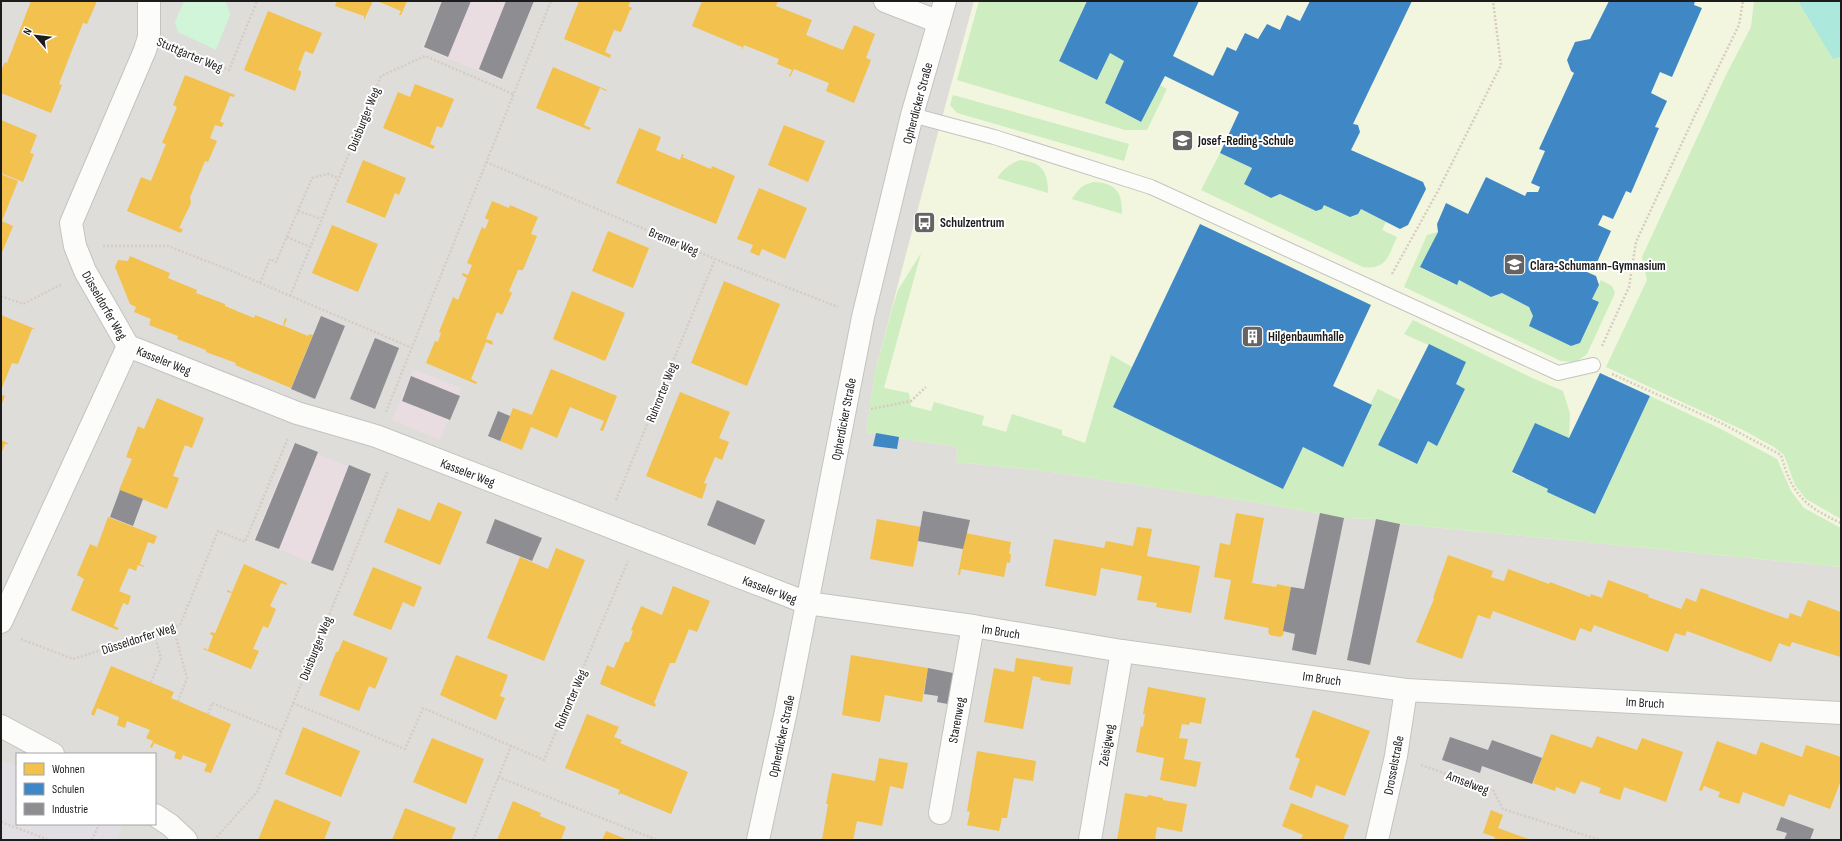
<svg xmlns="http://www.w3.org/2000/svg" width="1842" height="841" viewBox="0 0 1842 841" font-family="'Sofia Sans Condensed',sans-serif">
<rect width="100%" height="100%" fill="#ecebe4"/>
<path fill="#deddda" fill-rule="evenodd" d="M 1,1 L 1841,1 L 1841,840 L 1,840 ZM 17,754 L 155,754 L 155,824 L 17,824 Z"/>
<g fill="#eadde1">
<polygon points="441,1 534,1 501,80 422,48"/>
<polygon points="413,369 461,388 440,440 392,420"/>
<polygon points="293,444 372,476 332,571 254,539"/>
</g>
<polygon fill="#f2f6de" points="974,1 1841,1 1841,567 1400,524 1376,519 1344,518 1266,504 1045,471 956,462 958,447 866,433 875,372 941,121"/>
<g fill="#ceedc0">
<polygon points="979,1 1087,1 1059,61 1097,80 1110,53 1124,61 1105,103 1140,122 1158,84 1167,89 1147,130 1125,130 957,80"/>
<polygon points="1754,1 1801,1 1799,3 1833,58 1841,57 1841,519 1806,499 1795,485 1784,455 1774,447 1743,430 1606,367 1647,280 1642,257 1726,75 1751,27"/>
<polygon points="953,95 1129,144 1124,161 957,113 950,105"/>
<path d="M 1220,153 L 1252,168 L 1244,184 L 1271,198 L 1280,194 L 1316,211 L 1322,209 L 1324,205 L 1361,209 L 1386,222 L 1382,230 L 1397,237 C 1388,256 1387,270 1363,267 L 1201,190 Z"/>
<path d="M 1020,160 C 1042,162 1048,172 1048,193 L 997,178 C 1004,169 1009,164 1020,160 Z"/>
<path d="M 1094,182 C 1117,183 1122,193 1122,214 L 1072,199 C 1078,189 1083,184 1094,182 Z"/>
<polygon points="1438,232 1421,268 1456,285 1459,280 1491,297 1502,293 1529,307 1533,316 1529,326 1571,346 1580,343 1599,302 1592,299 1601,280 1612,286 1615,293 1587,354 1576,362 1561,361 1404,287 1427,235"/>
<polygon points="921,253 884,388 909,393 911,406 931,411 934,402 984,416 982,425 1006,432 1012,414 1062,430 1062,435 1085,443 1111,355 1132,367 1114,407 1283,488 1303,447 1343,466 1372,406 1370,404 1378,389 1400,400 1378,445 1416,464 1428,441 1437,445 1465,389 1456,384 1466,362 1404,334 1413,320 1530,377 1563,391 1570,414 1569,438 1535,423 1512,473 1548,489 1547,492 1595,514 1650,396 1719,428 1777,459 1791,491 1804,508 1841,528 1841,567 1400,524 1376,519 1344,518 1266,504 1045,471 956,462 958,447 866,433 875,372 892,309 898,290"/>
</g>
<polygon fill="#d0f5d8" points="184,1 226,1 230,15 216,50 178,32 175,22"/>
<polygon fill="#ace8db" points="1801,1 1841,1 1841,57 1833,59 1799,3"/>
<polygon fill="#e1dfe4" points="1,760 17,766 17,824 123,824 117,840 1,840"/>
<g fill="#f2c14e">
<polygon points="31,1 97,1 87,24 83,23 72,50 59,84 62,85 51,113 1,93 1,71 5,62 7,63"/>
<polygon points="337,1 373,1 364,20 364,16 335,6"/>
<polygon points="377,1 407,1 401,15 399,15 401,11"/>
<polygon points="579,1 631,1 628,6 632,8 631,10 630,10 621,32 614,30 605,52 611,55 610,58 564,39"/>
<polygon points="702,1 778,1 776,6 812,20 806,35 843,50 854,25 875,34 866,58 871,60 854,103 826,91 829,83 794,69 790,77 789,76 792,70 777,64 779,59 744,45 742,50 742,47 692,26"/>
<polygon points="268,11 322,33 313,54 305,51 298,70 301,71 301,74 295,91 244,70"/>
<polygon points="553,67 607,90 606,91 600,88 584,125 591,128 589,130 536,108"/>
<polygon points="185,75 235,95 234,97 230,96 220,122 224,123 222,127 215,125 210,138 217,141 208,162 205,161 190,197 191,203 179,228 183,229 181,233 127,211 141,177 151,181 166,144 162,143 177,107 173,105"/>
<polygon points="415,84 454,99 442,128 437,126 430,144 435,146 433,149 383,128 398,92 410,97"/>
<polygon points="1,120 37,135 30,153 34,154 23,182 1,173"/>
<polygon points="784,125 825,141 808,182 768,165"/>
<polygon points="639,128 661,137 656,150 680,160 682,154 684,155 682,157 711,169 712,166 735,176 716,224 616,183"/>
<polygon points="363,160 406,178 399,195 395,193 385,218 346,202"/>
<polygon points="1,174 18,181 2,221 13,226 1,255"/>
<polygon points="759,188 807,208 785,259 762,249 759,256 750,252 753,245 737,239"/>
<polygon points="492,201 509,208 510,205 538,217 531,234 537,236 523,270 518,270 509,291 512,293 502,315 497,312 486,339 492,341 493,343 492,345 486,342 471,379 477,382 476,384 426,363 435,341 438,342 441,333 439,332 453,297 458,300 467,278 462,275 463,273 468,275 472,265 467,263 482,227 485,229 489,220 485,218"/>
<polygon points="332,225 378,244 358,292 312,273"/>
<polygon points="608,231 649,248 633,288 592,271"/>
<polygon points="130,256 170,273 168,278 197,290 196,293 225,304 225,306 254,318 255,315 283,326 285,318 287,319 284,326 308,336 309,334 313,335 291,388 235,365 236,363 206,352 206,350 177,339 178,336 149,325 151,319 134,312 136,307 130,304 115,267 118,260 128,261"/>
<polygon points="724,281 780,304 747,386 691,363"/>
<polygon points="572,291 625,313 605,361 553,339"/>
<polygon points="1,315 35,329 32,329 18,364 12,363 1,390"/>
<polygon points="551,369 617,396 603,431 600,430 604,421 570,407 557,438 531,427 522,450 500,441 513,408 532,415"/>
<polygon points="680,392 730,412 719,438 729,442 722,460 715,457 704,483 707,484 702,499 646,476"/>
<polygon points="1,395 5,396 1,406"/>
<polygon points="157,398 204,418 192,448 185,445 173,476 179,478 167,509 119,490 132,459 126,457 138,426 144,429"/>
<polygon points="1,440 8,443 8,444 5,444 1,454"/>
<polygon points="438,502 462,512 440,565 384,542 398,508 430,521"/>
<polygon points="1236,513 1264,518 1252,583 1276,587 1277,584 1291,587 1283,635 1280,637 1270,635 1268,632 1269,628 1224,619 1231,580 1214,577 1220,543 1230,545"/>
<polygon points="108,517 157,536 154,544 148,542 140,564 144,566 144,567 138,565 136,571 129,568 119,591 131,596 128,605 123,603 114,626 119,628 117,630 71,610 84,579 77,575 90,544 97,547"/>
<polygon points="877,519 921,527 913,567 870,559"/>
<polygon points="1137,527 1152,529 1147,556 1200,566 1191,613 1156,607 1157,603 1137,600 1142,576 1101,568 1096,596 1045,586 1054,539 1104,548 1106,541 1133,546"/>
<polygon points="966,533 1011,542 1009,554 1011,554 1010,563 1007,562 1004,577 961,569 960,575 958,575"/>
<polygon points="556,548 585,560 544,661 487,638 520,557 548,569"/>
<polygon points="1448,555 1493,571 1491,577 1504,581 1508,569 1549,584 1550,582 1590,597 1591,594 1602,598 1608,580 1649,595 1648,597 1681,609 1686,598 1696,602 1701,588 1788,619 1790,613 1801,617 1808,600 1841,612 1841,657 1792,642 1790,647 1779,643 1771,662 1687,631 1685,636 1675,633 1668,652 1594,625 1591,632 1580,628 1575,641 1493,611 1490,619 1478,615 1462,659 1416,642 1434,599 1433,598"/>
<polygon points="244,564 287,583 287,585 281,583 270,606 276,609 268,628 263,626 253,649 259,651 251,669 203,649 204,648 208,650 213,636 210,634 211,632 215,633 232,593 227,592 227,590 232,592"/>
<polygon points="373,567 422,587 414,607 403,602 391,630 353,615"/>
<polygon points="673,586 710,601 697,632 689,629 675,663 670,663 654,703 656,704 655,707 600,684 607,665 614,668 625,642 629,642 633,631 631,630 641,606 662,615"/>
<polygon points="343,640 388,658 375,689 369,686 359,711 319,695 336,652 338,652"/>
<polygon points="456,655 508,675 500,696 505,698 496,720 440,695"/>
<polygon points="851,655 928,668 922,702 885,695 880,722 842,715"/>
<polygon points="1016,658 1073,667 1070,685 1040,680 1041,678 1033,676 1023,729 984,722 994,668 1014,672"/>
<polygon points="111,666 174,692 171,698 231,724 211,773 204,771 207,764 183,755 181,760 174,758 176,752 154,743 152,748 150,747 153,741 146,738 150,730 127,721 125,728 117,725 119,717 97,708 94,716 91,714"/>
<polygon points="1148,687 1206,698 1201,724 1190,722 1189,725 1182,724 1179,738 1188,739 1184,759 1201,762 1196,787 1160,780 1164,758 1136,752 1141,726 1143,727 1145,714 1143,714"/>
<polygon points="1313,710 1370,731 1345,796 1316,785 1312,798 1289,789 1300,759 1295,757"/>
<polygon points="587,714 619,727 614,737 622,740 620,743 688,772 671,814 620,793 620,795 618,794 620,790 565,768"/>
<polygon points="303,727 360,751 341,797 285,774"/>
<polygon points="1551,734 1592,748 1597,736 1637,750 1642,738 1683,752 1666,802 1624,787 1620,800 1599,793 1601,788 1581,781 1575,794 1556,787 1555,791 1533,783"/>
<polygon points="432,738 484,759 466,804 413,782"/>
<polygon points="1717,741 1756,755 1761,742 1802,757 1806,745 1841,757 1841,780 1830,809 1789,794 1784,807 1743,792 1739,804 1718,797 1720,792 1704,786 1702,791 1699,790"/>
<polygon points="977,751 1036,761 1033,781 1014,778 1007,818 1002,818 999,831 967,825 970,812 967,811"/>
<polygon points="879,758 908,763 903,789 890,786 882,826 857,821 853,840 822,840 828,804 826,804 832,773 875,781"/>
<polygon points="1125,793 1147,797 1148,795 1163,798 1163,800 1187,804 1182,832 1157,827 1155,840 1117,840"/>
<polygon points="275,799 331,822 324,840 258,840"/>
<polygon points="513,801 541,813 540,816 566,827 561,840 497,840"/>
<polygon points="1291,803 1349,825 1343,840 1302,840 1301,839 1303,835 1282,826"/>
<polygon points="405,808 456,828 451,840 392,840"/>
<polygon points="1491,810 1503,815 1498,828 1531,840 1494,840 1495,837 1483,833"/>
<polygon points="606,831 628,840 602,840"/>
</g>
<g fill="#3f88c5">
<polygon points="1087,1 1199,1 1173,56 1213,76 1227,47 1236,51 1245,33 1258,39 1267,24 1280,30 1287,15 1300,21 1310,1 1412,1 1353,124 1358,125 1360,132 1351,150 1423,182 1426,189 1408,225 1400,229 1361,209 1358,214 1350,217 1324,205 1322,209 1316,211 1280,194 1271,198 1244,184 1252,168 1220,153 1239,112 1165,76 1141,122 1105,103 1124,61 1110,53 1097,80 1059,61"/>
<polygon points="1609,1 1695,1 1694,5 1702,8 1672,77 1660,72 1651,93 1667,101 1655,127 1659,128 1631,193 1626,191 1613,219 1603,215 1598,225 1611,231 1594,269 1590,267 1587,272 1596,276 1599,285 1592,299 1599,302 1580,343 1571,346 1529,326 1533,316 1529,307 1502,293 1491,297 1459,280 1457,285 1420,267 1438,232 1437,224 1446,203 1468,214 1486,177 1525,196 1527,192 1538,192 1540,187 1531,183 1545,151 1539,149 1574,73 1571,71 1567,60 1575,42 1590,39"/>
<polygon points="1200,224 1371,305 1333,386 1372,405 1343,467 1303,447 1283,489 1113,407"/>
<polygon points="1429,344 1466,362 1456,384 1465,389 1437,446 1428,441 1417,464 1378,445"/>
<polygon points="1600,373 1650,396 1595,514 1547,492 1548,489 1512,472 1535,423 1569,438"/>
<polygon points="876,433 899,437 897,449 873,446"/>
</g>
<g fill="#8d8d92">
<polygon points="442,1 471,1 448,57 424,47"/>
<polygon points="506,1 534,1 502,79 479,69"/>
<polygon points="321,316 345,326 315,399 291,389"/>
<polygon points="375,338 399,348 375,409 350,399"/>
<polygon points="411,376 460,396 450,420 402,401"/>
<polygon points="498,411 510,416 500,441 488,436"/>
<polygon points="295,443 318,452 279,549 255,540"/>
<polygon points="349,465 371,474 333,571 311,563"/>
<polygon points="120,490 143,499 133,526 110,517"/>
<polygon points="717,500 765,520 755,545 707,525"/>
<polygon points="923,511 970,520 963,549 918,541"/>
<polygon points="1320,513 1344,518 1316,655 1292,650 1295,634 1283,631 1291,587 1304,589"/>
<polygon points="495,519 542,538 532,561 486,543"/>
<polygon points="1376,519 1400,524 1370,665 1347,660"/>
<polygon points="928,668 958,674 953,705 937,702 938,696 924,694"/>
<polygon points="1450,737 1488,750 1492,740 1542,758 1532,784 1482,766 1480,773 1442,760"/>
<polygon points="1781,817 1814,829 1810,840 1784,840 1787,833 1776,830"/>
</g>
<g fill="none" stroke-linecap="round" stroke-linejoin="round">
<defs>
<polyline id="service" points="912,115 994,137 1151,187 1558,373 1593,365"/>
<g id="minor">
<polyline points="885,1 939,22"/>
<polyline points="128,346 297,413 376,436 807,603 973,626 1122,651 1406,690 1841,713"/>
<polyline points="1,622 128,346 85,271 75,246 71,223 145,50 149,37 149,1"/>
<polyline points="1,726 53,754"/>
<polyline points="940,813 973,626"/>
<polyline points="155,815 170,825 186,840"/>
<polyline points="758,840 786,711 863,317 912,115 945,1"/>
<polyline points="1090,840 1122,651"/>
<polyline points="1377,840 1396,756 1406,690"/>
</g>
</defs>
<use href="#service" stroke="#c4c3c0" stroke-width="16"/>
<use href="#minor" stroke="#c4c3c0" stroke-width="24"/>
<g stroke="#d7cbc4" stroke-width="2.5" stroke-dasharray="2 2" stroke-linecap="butt">
<polyline points="173,46 229,70 257,1"/>
<polyline points="486,162 715,259 838,307"/>
<polyline points="298,211 321,219"/>
<polyline points="287,237 310,247"/>
<polyline points="103,246 168,246 232,271 410,347"/>
<polyline points="1392,274 1439,189 1501,65 1493,1"/>
<polyline points="260,283 270,259 276,262 312,178 328,174 338,178"/>
<polyline points="1,296 23,304 62,284"/>
<polyline points="290,296 381,76 425,56 513,94"/>
<polyline points="1602,346 1629,287 1636,242 1695,115 1739,25 1743,1"/>
<path d="M 1612,374 L 1723,424 L 1781,455 C 1792,494 1804,506 1841,523"/>
<polyline points="871,409 911,401 926,387"/>
<polyline points="386,412 551,1"/>
<polyline points="616,500 715,259"/>
<polyline points="173,627 187,678 178,701"/>
<polyline points="21,639 73,659 180,625 218,531 245,542 288,438"/>
<polyline points="151,682 161,658 154,633"/>
<polyline points="293,703 405,749 423,708 511,746"/>
<polyline points="208,714 212,703 281,731"/>
<polyline points="1421,765 1493,790 1503,809 1600,840"/>
<polyline points="498,777 657,840"/>
<polyline points="1,822 49,840"/>
<polyline points="92,840 99,824"/>
<polyline points="214,840 257,792 388,470"/>
<polyline points="473,840 511,746 544,760 628,561"/>
</g>
<use href="#service" stroke="#fcfcfb" stroke-width="14"/>
<use href="#minor" stroke="#fcfcfb" stroke-width="22"/>
</g>
<defs>
<symbol id="school-square" viewBox="-11 -11 22 22"><rect x="-9" y="-9" width="18" height="18" rx="4" fill="#656462" stroke="#fff"/><path d="M0-5L7-2L0 1L-7-2ZM-4 1L0 2.5L4 1V4Q0 6-4 4Z" fill="#fff"/></symbol>
<symbol id="bus-square" viewBox="-11 -11 22 22"><rect x="-9" y="-9" width="18" height="18" rx="4" fill="#656462" stroke="#fff"/><path d="M-5-6H5V4H4V6H2V4H-2V6H-4V4H-5ZM-3.5-4V0h7V-4ZM-3.5 1.2v1.5H-2V1.2ZM2 1.2v1.5H3.5V1.2Z" fill="#fff"/></symbol>
<symbol id="building-square" viewBox="-11 -11 22 22"><rect x="-9" y="-9" width="18" height="18" rx="4" fill="#656462" stroke="#fff"/><path d="M-4-6H4V6H1V3H-1V6H-4ZM-2.5-4.3h1.7v1.8h-1.7ZM.8-4.3h1.7v1.8H.8ZM-2.5-1h1.7V.8h-1.7ZM.8-1h1.7V.8H.8Z" fill="#fff"/></symbol>
</defs>
<g fill-rule="evenodd">
<use href="#school-square" x="1170" y="128" width="25" height="25"/>
<use href="#bus-square" x="912" y="210" width="25" height="25"/>
<use href="#school-square" x="1502" y="252" width="25" height="25"/>
<use href="#building-square" x="1240" y="324" width="25" height="25"/>
</g>
<g text-anchor="middle" stroke-width="4" stroke-linejoin="round" paint-order="stroke">
<g font-size="13" fill="#1c1c1c" stroke="#fff">
<text transform="translate(190 54) rotate(23)" y="5">Stuttgarter Weg</text>
<text transform="translate(917 103) rotate(-75)" y="5">Opherdicker Straße</text>
<text transform="translate(363 119) rotate(-68)" y="5">Duisburger Weg</text>
<text transform="translate(674 241) rotate(23)" y="5">Bremer Weg</text>
<text transform="translate(105 305) rotate(60)" y="5">Düsseldorfer Weg</text>
<text transform="translate(164 360) rotate(22)" y="5">Kasseler Weg</text>
<text transform="translate(661 392) rotate(-68)" y="5">Ruhrorter Weg</text>
<text transform="translate(843 419) rotate(-79)" y="5">Opherdicker Straße</text>
<text transform="translate(468 472) rotate(21)" y="5">Kasseler Weg</text>
<text transform="translate(770 589) rotate(21)" y="5">Kasseler Weg</text>
<text transform="translate(1001 631) rotate(9)" y="5">Im Bruch</text>
<text transform="translate(138 638) rotate(-18)" y="5">Düsseldorfer Weg</text>
<text transform="translate(315 648) rotate(-68)" y="5">Duisburger Weg</text>
<text transform="translate(1322 678) rotate(8)" y="5">Im Bruch</text>
<text transform="translate(570 699) rotate(-67)" y="5">Ruhrorter Weg</text>
<text transform="translate(1645 702) rotate(3)" y="5">Im Bruch</text>
<text transform="translate(956 720) rotate(-80)" y="5">Starenweg</text>
<text transform="translate(781 736) rotate(-78)" y="5">Opherdicker Straße</text>
<text transform="translate(1106 745) rotate(-81)" y="5">Zeisigweg</text>
<text transform="translate(1393 765) rotate(-79)" y="5">Drosselstraße</text>
<text transform="translate(1468 782) rotate(21)" y="5">Amselweg</text>
</g>
<g font-size="13" font-weight="bold" fill="#1c1c1c" stroke="#fff" text-anchor="start">
<text x="1198" y="145">Josef-Reding-Schule</text>
<text x="940" y="227">Schulzentrum</text>
<text x="1530" y="270">Clara-Schumann-Gymnasium</text>
<text x="1268" y="341">Hilgenbaumhalle</text>
</g>
</g>
<rect width="1842" height="841" fill="none" stroke="#1c1c1c" stroke-width="4"/>
<rect x="16" y="753" width="140" height="72" fill="#ffffff" stroke="#a4a4a4"/>
<rect x="24" y="763" width="20" height="12" fill="#f2c14e" stroke="#a4a4a4"/>
<text x="52" y="773" font-size="12" fill="#1c1c1c">Wohnen</text>
<rect x="24" y="783" width="20" height="12" fill="#3f88c5" stroke="#a4a4a4"/>
<text x="52" y="793" font-size="12" fill="#1c1c1c">Schulen</text>
<rect x="24" y="803" width="20" height="12" fill="#8d8d92" stroke="#a4a4a4"/>
<text x="52" y="813" font-size="12" fill="#1c1c1c">Industrie</text>
<g transform="translate(36 36) rotate(298)" stroke="#ffffff" stroke-width="3" paint-order="stroke">
<path d="M0-3L7 15L0 10L-7 15Z" fill="#1c1c1c"/>
<text y="-6" font-size="11" font-weight="bold" text-anchor="middle" fill="#1c1c1c">N</text>
</g>
</svg>
